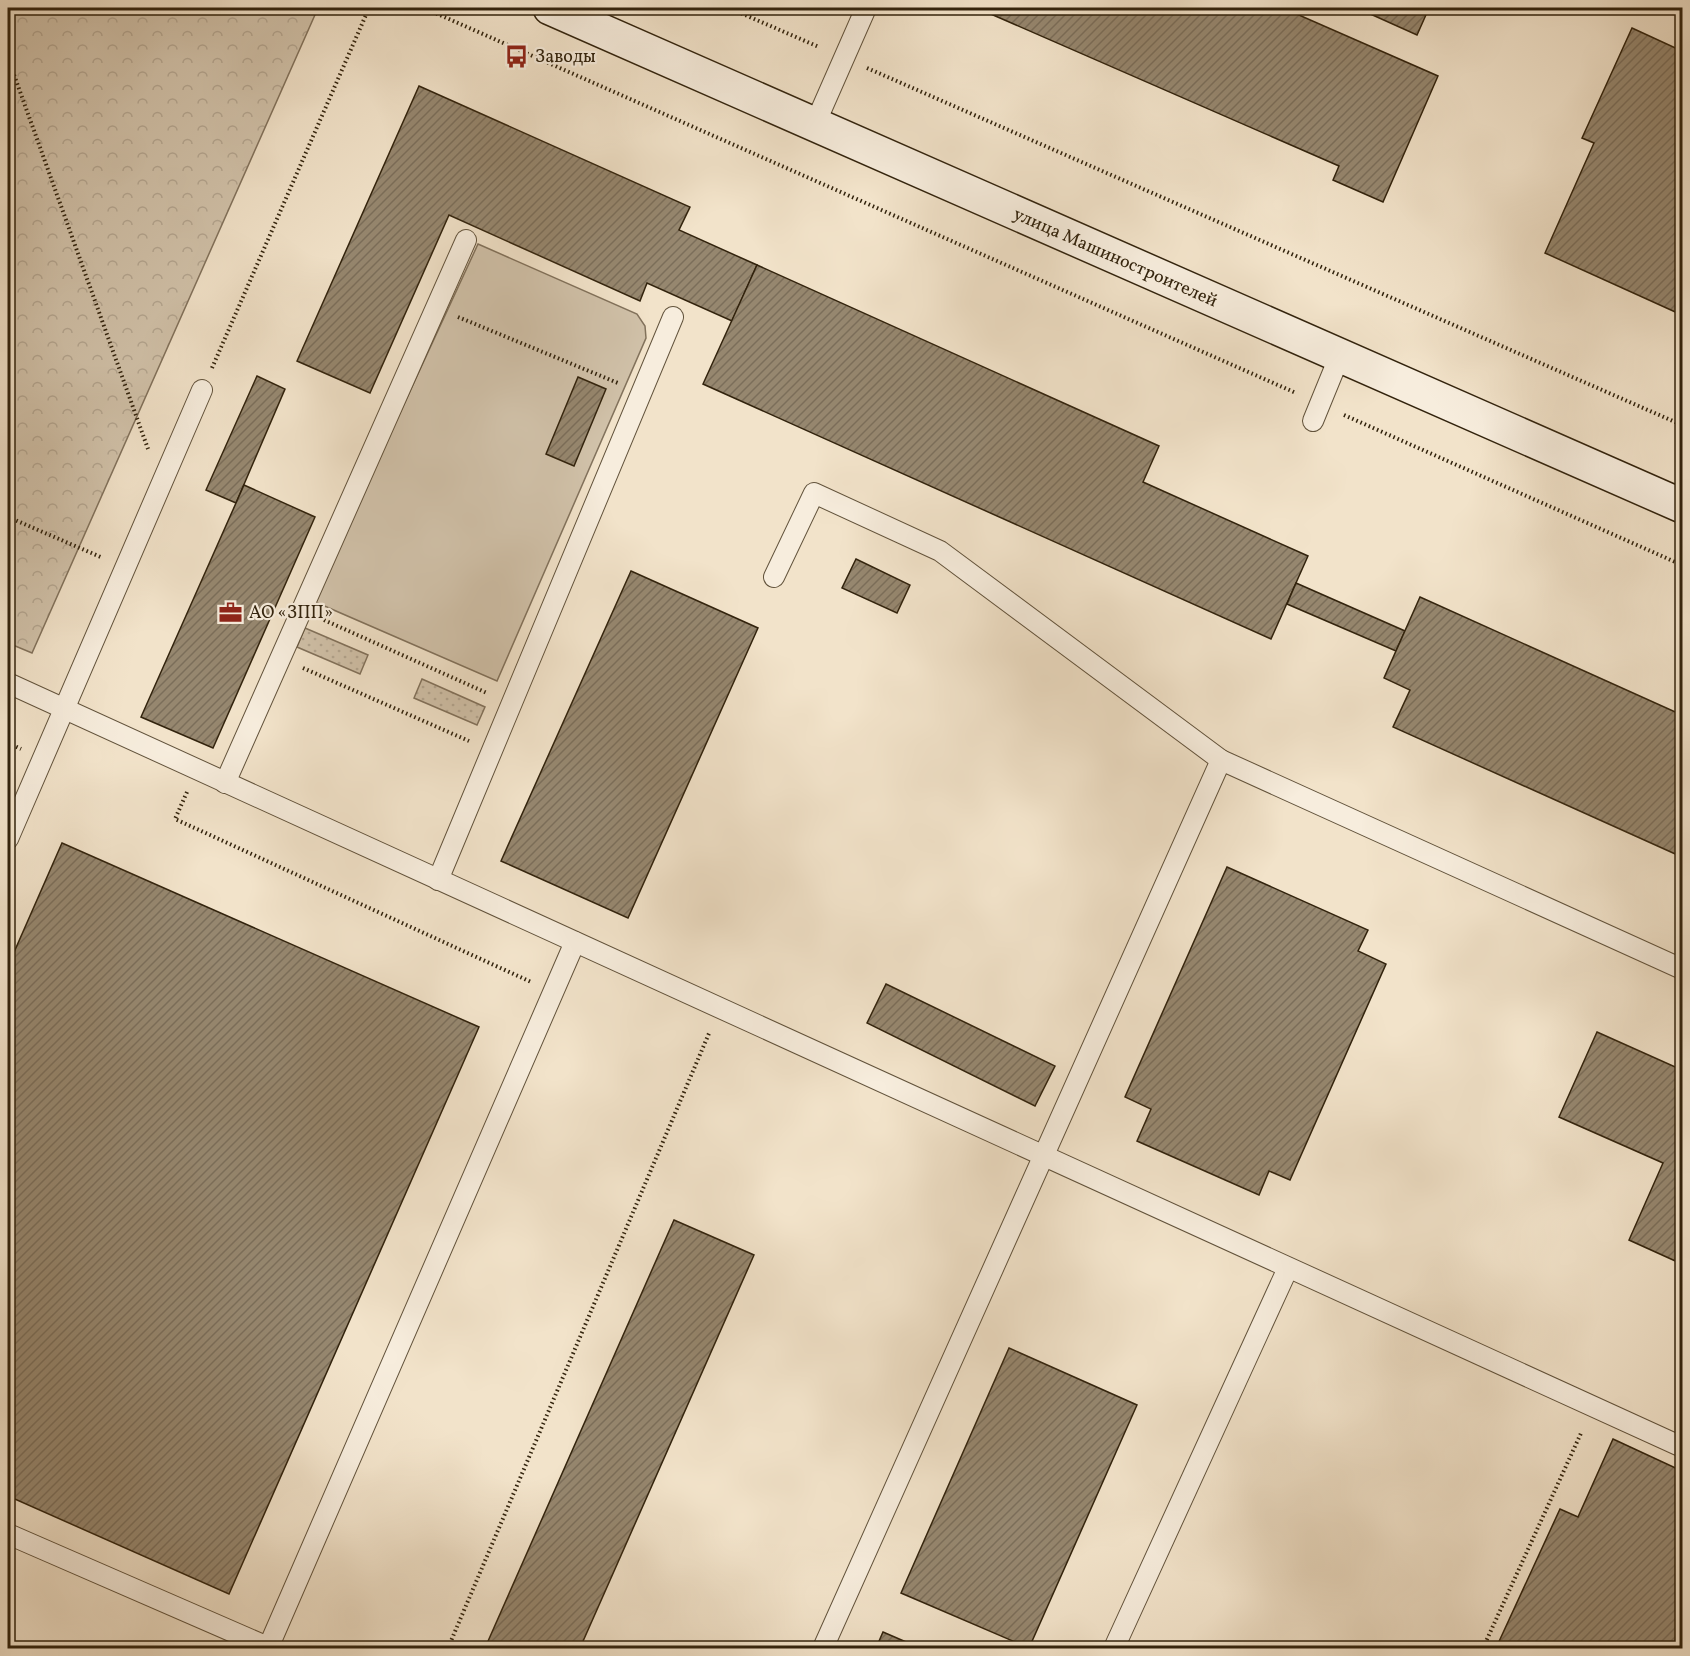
<svg xmlns="http://www.w3.org/2000/svg" width="1690" height="1656" viewBox="0 0 1690 1656" font-family="Vollkorn,serif">
<defs>
<pattern id="grass-dots" width="8" height="8" patternUnits="userSpaceOnUse" patternTransform="scale(1.5)"><rect width="8" height="8" fill="#d1c2aa"/><path d="M2 2h.1M6 6h.1" fill="none" stroke="#b4a691" stroke-width="1.8" stroke-linecap="round"/></pattern>
<pattern id="forest-crowns" width="20" height="18" patternUnits="userSpaceOnUse" patternTransform="scale(1.5)"><rect width="20" height="18" fill="#d1c2aa"/><path d="M2 6a3 3 0 1 1 6 0M12 15a3 3 0 1 1 6 0" fill="none" stroke="#b4a691"/></pattern>
<pattern id="building-hatch" width="6" height="6" patternUnits="userSpaceOnUse" patternTransform="scale(1.5)"><rect width="6" height="6" fill="#96876f"/><path d="M-1 1l2-2M0 6l6-6M5 7l2-2" fill="none" stroke="#7b6e5a"/></pattern>
</defs>
<rect width="100%" height="100%" fill="#f2e3ca"/>
<filter id="stains"><feTurbulence type="fractalNoise" baseFrequency=".00333" numOctaves="4"/><feColorMatrix values="0 0 0 0 .2 0 0 0 0 .09 0 0 0 0 .02 0 0 0 .5 -.17"/></filter>
<radialGradient id="worn" r=".72"><stop offset=".6" stop-color="#630" stop-opacity="0"/><stop offset="1" stop-color="#630" stop-opacity=".3"/></radialGradient>
<g fill="url(#grass-dots)" stroke="#82725c" stroke-width="1.5">
<polygon points="305,628 368,655 360,674 297,647"/>
<polygon points="422,679 485,707 477,725 414,698"/>
</g>
<polygon fill="url(#forest-crowns)" stroke="#82725c" stroke-width="1.5" points="8,8 318,8 32,653 8,643"/>
<polygon fill="#d1c2aa" stroke="#82725c" stroke-width="1.5" points="478,244 637,314 645,326 646,338 497,681 313,601"/>
<g fill="url(#building-hatch)" stroke="#32230d" stroke-width="1.5">
<polygon points="977,8 1283,8 1438,76 1383,202 1333,180 1339,166"/>
<polygon points="1357,8 1429,8 1417,35"/>
<polygon points="1632,28 1682,51 1682,315 1545,253 1594,143 1582,138"/>
<polygon points="419,86 690,207 679,230 757,265 732,321 647,283 640,301 449,215 370,393 297,361"/>
<polygon points="757,265 1159,446 1143,482 1308,556 1271,639 703,384"/>
<polygon points="257,376 285,389 236,503 206,490"/>
<polygon points="578,377 606,389 574,466 546,454"/>
<polygon points="244,485 315,517 213,748 141,717"/>
<polygon points="856,559 910,585 897,613 842,588"/>
<polygon points="631,571 758,628 628,918 501,861"/>
<polygon points="1296,583 1405,631 1396,651 1287,604"/>
<polygon points="1420,597 1682,715 1682,857 1393,727 1410,690 1384,678"/>
<polygon points="62,843 479,1027 229,1594 8,1496 8,966"/>
<polygon points="1227,867 1368,930 1358,951 1386,964 1290,1180 1269,1171 1259,1195 1137,1141 1151,1109 1125,1097"/>
<polygon points="886,984 1055,1066 1035,1106 867,1023"/>
<polygon points="1597,1032 1682,1070 1682,1264 1629,1240 1663,1163 1559,1117"/>
<polygon points="674,1220 754,1255 580,1648 485,1648"/>
<polygon points="1009,1348 1137,1405 1029,1648 901,1593"/>
<polygon points="1613,1439 1682,1471 1682,1590 1676,1604 1682,1607 1682,1624 1672,1648 1496,1648 1560,1509 1578,1517"/>
<polygon points="883,1632 920,1648 876,1648"/>
</g>
<g fill="none" stroke-linecap="round" stroke-linejoin="round">
<defs>
<g id="lane">
<polyline points="815,124 866,8"/>
<polyline points="1313,421 1340,355"/>
<polyline points="774,577 814,493 940,551 1221,760"/>
<polyline points="8,683 1682,1447"/>
<polyline points="225,783 466,240"/>
<polyline points="8,839 202,390"/>
<polyline points="438,880 673,317"/>
<polyline points="8,1534 270,1648"/>
<polyline points="268,1648 575,942"/>
<polyline points="823,1648 1221,760 1682,969"/>
<polyline points="1114,1648 1288,1268"/>
</g>
<g id="secondary">
<path id="s1" d="M 550,8 L 1682,506"/>
</g>
</defs>
<use href="#lane" stroke="#62533c" stroke-width="22"/>
<use href="#secondary" stroke="#32230d" stroke-width="36"/>
<g stroke="#32230d" stroke-width="4" stroke-dasharray="1.5 3" stroke-linecap="butt">
<polyline points="424,8 1296,393"/>
<polyline points="729,8 819,47"/>
<polyline points="8,58 148,449"/>
<polyline points="867,68 1682,425"/>
<polyline points="458,317 618,383"/>
<polyline points="212,368 369,8"/>
<polyline points="1344,415 1682,565"/>
<polyline points="8,517 103,558"/>
<polyline points="324,620 487,693"/>
<polyline points="303,668 469,741"/>
<polyline points="8,743 21,749"/>
<polyline points="187,792 175,819 531,982"/>
<polyline points="448,1648 710,1031"/>
<polyline points="1483,1648 1582,1431"/>
</g>
<use href="#lane" stroke="#f7eddd" stroke-width="20"/>
<use href="#secondary" stroke="#f7eddd" stroke-width="33"/>
</g>
<defs>
<symbol id="bus-bare" viewBox="-9 -9 18 18"><path d="M-5-6H5V4H4V6H2V4H-2V6H-4V4H-5ZM-3.5-4V0h7V-4ZM-3.5 1.2v1.5H-2V1.2ZM2 1.2v1.5H3.5V1.2Z" fill="#8f2418" stroke="#f7eddd" stroke-width="2.5" paint-order="stroke"/></symbol>
<symbol id="office-bare" viewBox="-9 -9 18 18"><path d="M-6-3h4V-5.5h4V-3h4V5H-6ZM-1-4.5V-3h2v-1.5ZM-6 0V1H6V0Z" fill="#8f2418" stroke="#f7eddd" stroke-width="2.5" paint-order="stroke"/></symbol>
</defs>
<g fill-rule="evenodd">
<use href="#bus-bare" x="500" y="40" width="33" height="33"/>
<use href="#office-bare" x="214" y="596" width="33" height="33"/>
</g>
<g text-anchor="middle" stroke-width="4.5" stroke-linejoin="round" paint-order="stroke">
<g font-size="18" fill="#32230d" stroke="#f7eddd" text-anchor="start">
<text x="535" y="62">Заводы</text>
<text x="249" y="618">АО «ЗПП»</text>
</g>
<g font-size="18" fill="#32230d" stroke="#f7eddd">
<text dy="6" stroke="none"><textPath href="#s1" startOffset="618">улица Машиностроителей</textPath></text>
</g>
</g>
<rect width="1690" height="1656" fill="none" stroke="#f2e3ca" stroke-width="30"/>
<rect x="9" y="9" width="1672" height="1638" fill="none" stroke="#32230d" stroke-width="3"/>
<rect x="15" y="15" width="1660" height="1626" fill="none" stroke="#32230d" stroke-width="1.5"/>
<rect width="100%" height="100%" filter="url(#stains)"/>
<rect width="100%" height="100%" fill="url(#worn)"/>
</svg>
